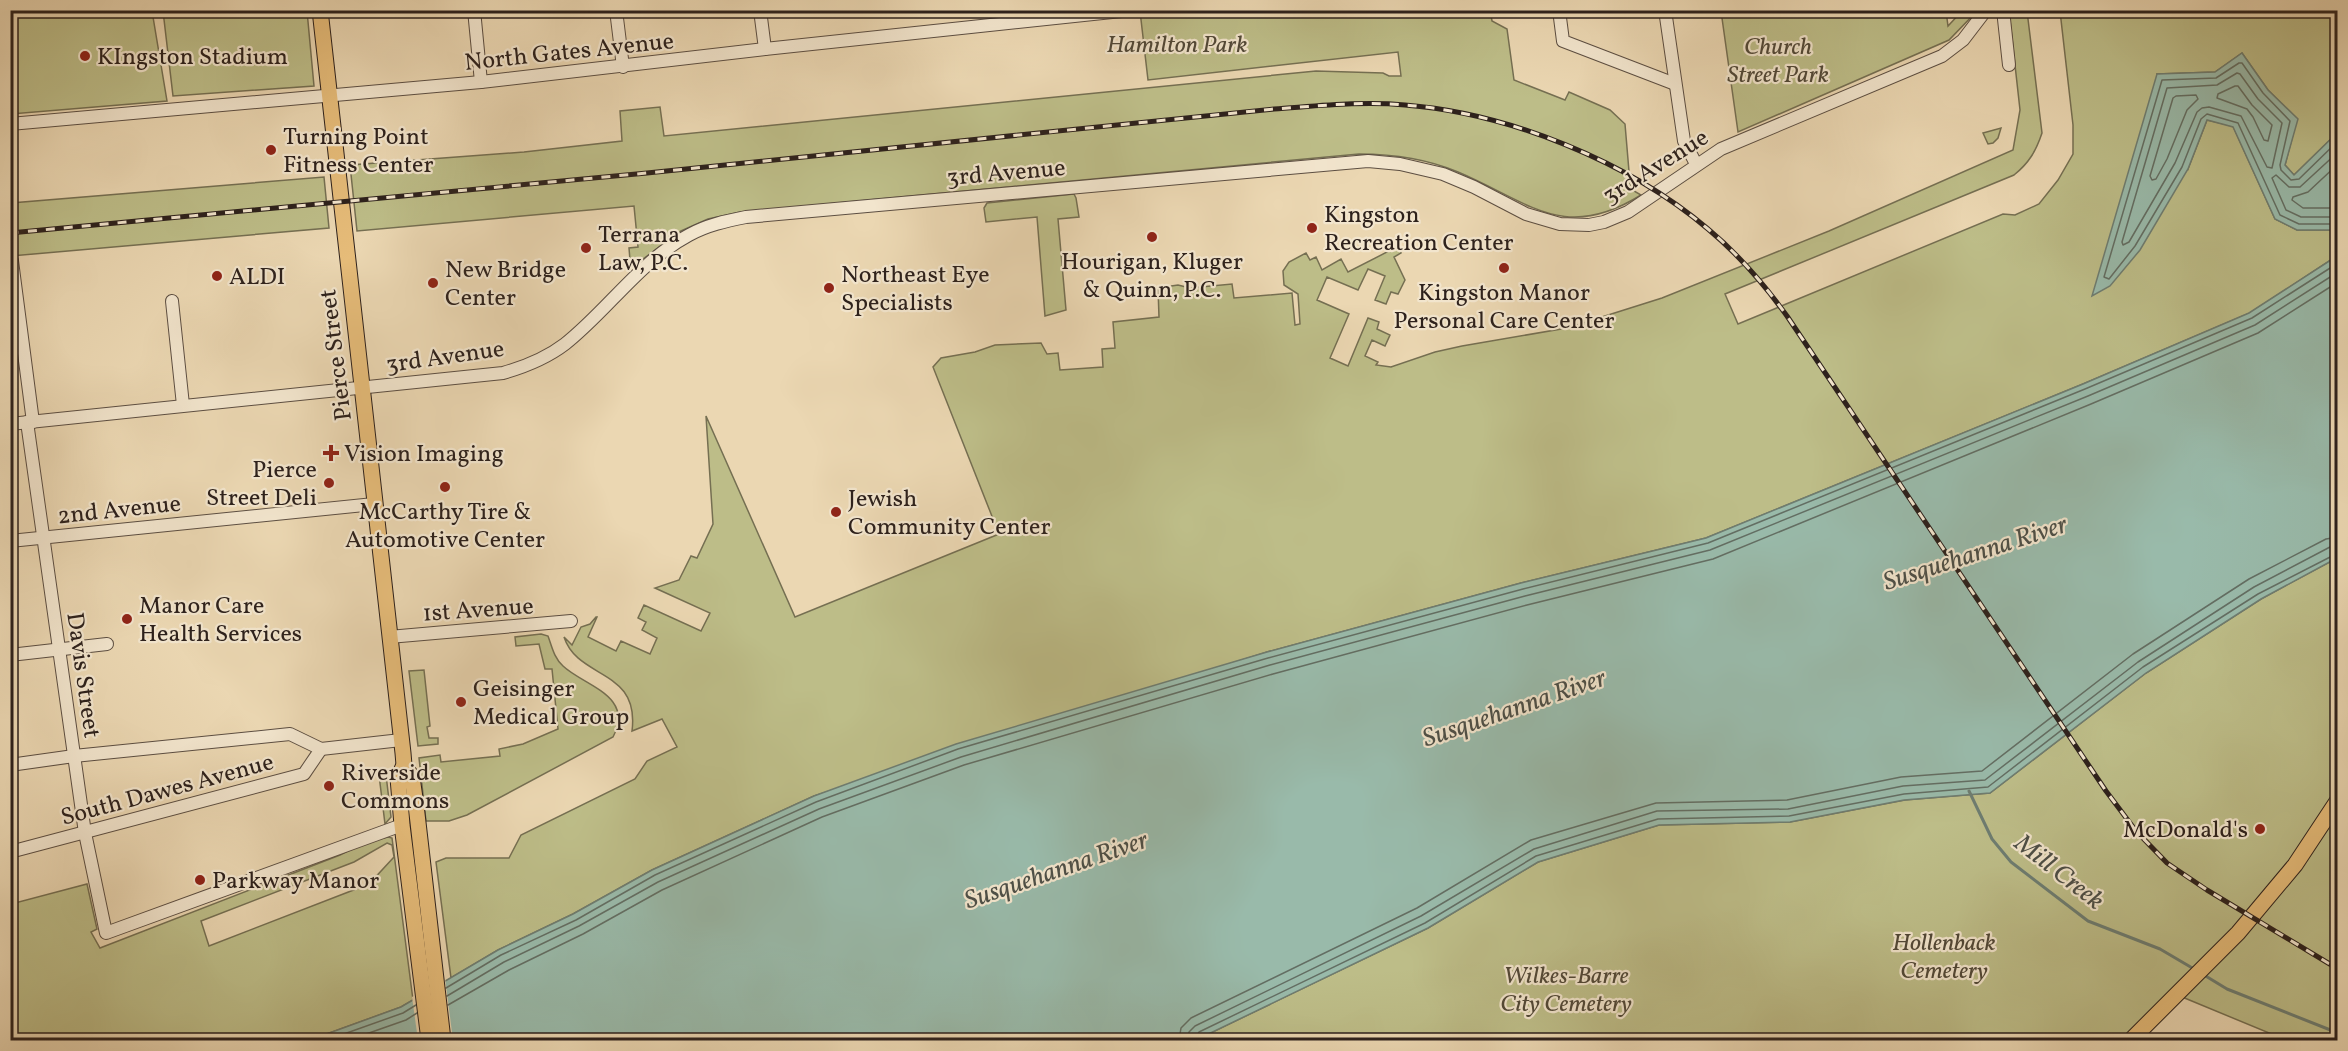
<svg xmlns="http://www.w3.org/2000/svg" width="2348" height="1051" viewBox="0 0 2348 1051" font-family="Vollkorn,serif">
<rect width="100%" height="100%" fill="#ebd7b2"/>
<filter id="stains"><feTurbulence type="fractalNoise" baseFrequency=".00333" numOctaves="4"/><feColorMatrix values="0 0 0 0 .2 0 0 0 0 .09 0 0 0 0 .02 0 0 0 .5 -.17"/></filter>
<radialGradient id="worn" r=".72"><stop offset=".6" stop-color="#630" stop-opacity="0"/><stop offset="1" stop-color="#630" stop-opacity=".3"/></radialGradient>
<g fill="#bdbd88" stroke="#756f52" stroke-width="1.5" fill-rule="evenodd">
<path d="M 1490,10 L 1492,21 L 1507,29 L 1514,80 L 1565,100 L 1569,92 L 1610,110 L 1625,124 L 1630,183 L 1634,191 L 1641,195 C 1564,243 1529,202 1458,172 C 1427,159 1392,154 1359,154 L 740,212 L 708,219 L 681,231 L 635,265 L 630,260 L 629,248 L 638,247 L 634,206 L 357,231 L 350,165 L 524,152 L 622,141 L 620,111 L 660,107 L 664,136 L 1316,71 L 1383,73 L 1389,76 L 1401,76 L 1398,52 L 1148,80 L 1140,11 Z"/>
<polygon points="10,11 152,11 167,101 11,114"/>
<polygon points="163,11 307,11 314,86 173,96"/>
<polygon points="1721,11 1946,11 1948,26 1962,11 1977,11 1949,40 1738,132"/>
<path d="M 2009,11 L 2027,11 L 2042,133 C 2036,151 2029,163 2014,175 L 1725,294 L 1738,324 L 2003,214 L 2015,215 L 2039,204 L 2058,180 L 2073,154 L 2073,125 L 2060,11 L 2337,11 L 2337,133 L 2294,175 L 2285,165 L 2297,119 L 2268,90 L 2242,53 L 2215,72 L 2157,74 L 2188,169 L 2207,120 L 2233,126 L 2275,219 L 2297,230 L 2337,230 L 2337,256 L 2250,313 L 2083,384 L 1706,538 L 1521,583 L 1267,652 L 814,796 L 652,870 L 573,914 L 498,950 L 451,978 L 436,862 L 446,858 L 509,858 L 521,835 L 635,779 L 647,761 L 677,747 L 662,719 L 632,731 C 640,668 578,680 564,637 L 572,645 L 581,627 L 590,624 L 596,617 L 597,617 L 588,637 L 616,651 L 621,641 L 650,654 L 657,638 L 642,630 L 646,622 L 638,618 L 644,605 L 701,631 L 710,613 L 655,588 L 679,580 L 691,556 L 697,558 L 713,524 L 706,416 L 795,617 L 999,534 L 933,367 L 941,358 L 975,352 L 995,345 L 1041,343 L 1047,354 L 1058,353 L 1060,370 L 1103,367 L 1102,349 L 1115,348 L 1113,322 L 1159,317 L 1158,288 L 1178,285 L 1190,288 L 1232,284 L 1234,298 L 1292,293 L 1295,325 L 1300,324 L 1298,294 L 1284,285 L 1283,271 L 1289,262 L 1306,253 L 1310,260 L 1316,257 L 1322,270 L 1341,259 L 1348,272 L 1389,251 L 1384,241 L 1389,239 L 1396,241 L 1401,253 L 1394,257 L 1405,280 L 1398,294 L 1391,292 L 1386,304 L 1375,300 L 1385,276 L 1368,269 L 1358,290 L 1327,277 L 1317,300 L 1349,314 L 1330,358 L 1348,366 L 1368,318 L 1379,322 L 1377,329 L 1390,335 L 1385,346 L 1372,340 L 1365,356 L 1378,362 L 1376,365 L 1391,367 L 1435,352 L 1462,346 L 1567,328 L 1662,298 L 1829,231 L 2013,150 L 2020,110 Z"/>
<polygon points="2001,128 1998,138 1993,143 1988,144 1983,133"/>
<polygon points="324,177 329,228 11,256 11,203"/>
<polygon points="1074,194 1076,198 1079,217 1058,219 1066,310 1045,316 1037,217 986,222 984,208 987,203"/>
<polygon points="11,308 13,308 18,354 11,351"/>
<polygon points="2337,558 2337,1040 2286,1040 2170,992 2121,1040 1196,1040 1428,928 1538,862 1659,825 1790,822 1905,800 1990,793 2146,673 2261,599"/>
<path d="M 541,634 L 548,636 C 552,647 554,658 563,666 C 584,686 635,695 613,737 L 467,815 L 449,821 L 426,821 L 419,758 L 440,755 L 441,762 L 500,756 L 499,749 L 523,744 L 558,729 L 552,669 L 545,669 L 539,644 L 516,646 L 515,637 Z"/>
<polygon points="424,670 430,726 427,727 429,738 438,738 438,744 418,746 409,671"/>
<polygon points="379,775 386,775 391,817 385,824"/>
<path d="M 388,837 L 392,838 L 413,1000 L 401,1007 L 310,1040 L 11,1040 L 11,904 L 87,884 L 97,929 L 91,932 L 100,948 L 340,855 L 366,842 ZM 387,843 L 392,845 L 394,857 L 369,884 L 209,946 L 201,921 L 354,862 Z"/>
</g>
<g fill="#99baaa" stroke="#6e7d71" stroke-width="1.5">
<polygon points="2242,53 2268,90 2298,119 2285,165 2294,175 2337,133 2337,230 2297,230 2275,219 2233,127 2207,120 2188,169 2140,250 2110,286 2092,296 2157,74 2215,72"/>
<polygon points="2337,256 2337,558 2261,599 2146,673 1990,793 1904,800 1790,822 1659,825 1538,862 1428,928 1196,1040 310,1040 401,1007 498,950 573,914 652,870 814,796 956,744 1267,652 1521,583 1706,538 2083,384 2249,313"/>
</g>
<polygon fill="#ebd7b2" points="445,978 453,1040 418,1040 412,997"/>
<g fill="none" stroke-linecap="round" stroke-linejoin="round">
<g stroke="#636e63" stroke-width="1.5">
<polygon points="2237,73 2240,74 2258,99 2282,123 2272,168 2267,167 2241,116 2209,107 2202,108 2197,112 2175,163 2129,242 2123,245 2122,242 2167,88 2217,85"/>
<polygon points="2235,86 2238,86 2252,105 2272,125 2268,141 2264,140 2253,117 2247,109 2217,98 2218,94"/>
<polygon points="2176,96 2196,95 2198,99 2187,110 2167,159 2156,179 2152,180 2150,176 2173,98"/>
<polyline points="2338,141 2299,179 2291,180 2281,170 2280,165 2290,121 2263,93 2242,63 2239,63 2216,78 2162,80 2104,277 2109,279 2135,246 2182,167 2201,119 2207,114 2238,123 2280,215 2299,224 2338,224"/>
<polyline points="2338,152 2300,187 2289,187 2276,175 2272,178 2286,210 2301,217 2338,217"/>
<polyline points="2338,164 2308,192 2293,197 2292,200 2303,208 2338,208"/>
<polyline points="446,988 501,955 576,920 655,875 816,802 958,749 1268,658 1523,589 1708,543 2085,389 2252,318 2338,263"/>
<polyline points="447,996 504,962 579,926 658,882 819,809 961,757 1270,665 1525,596 1710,550 2088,396 2255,325 2338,272"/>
<polyline points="448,1005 509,970 583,934 662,890 822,817 964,765 1273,674 1527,605 1713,559 2091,404 2258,333 2338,282"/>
<polyline points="327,1040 403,1013 416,1005"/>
<polyline points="349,1040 406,1020 417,1013"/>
<polyline points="1179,1040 1181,1028 1191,1018 1417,908 1531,840 1656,803 1787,800 1901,777 1982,771 2133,654 2249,579 2326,539 2338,537"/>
<polyline points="1188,1040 1189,1032 1195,1026 1421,916 1534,849 1657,811 1788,809 1903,786 1985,780 2138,662 2254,587 2330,547 2338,546"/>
<polyline points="1195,1040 1199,1032 1425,923 1536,856 1658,819 1789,816 1904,794 1988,787 2143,667 2258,594 2338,553"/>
</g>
<g stroke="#6e7d71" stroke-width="3">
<polyline points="1969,791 1992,839 2011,862 2088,921 2160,949 2194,969"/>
<polyline points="2204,975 2227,989 2338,1033"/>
</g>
<defs>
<g id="minor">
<polyline points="474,10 481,82"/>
<polyline points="616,10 623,67"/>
<polyline points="760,10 765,49"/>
<polyline points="1559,10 1563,41 1675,84"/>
<polyline points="1665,10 1684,141 1696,164"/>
<polyline points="2003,10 2009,65"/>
<polyline points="10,124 481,82 765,49 1131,10"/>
<polyline points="12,261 33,422"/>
<polyline points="172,301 183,405"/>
<polyline points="27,422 85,833 106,933 402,825"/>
<path d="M 10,424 L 503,373 C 524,367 548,357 565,344 C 608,310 640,261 689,235 C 707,225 726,221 746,217 L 1368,161 L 1400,164 L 1443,174 L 1474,187 L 1526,214 L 1560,224 L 1589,225 L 1604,222 L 1628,212 L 1721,149 L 1942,56 L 1963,40 L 1986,10"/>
<polyline points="10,541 374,504"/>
<polyline points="389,637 571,621"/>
<polyline points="10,655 107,644"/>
<polyline points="321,749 401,740"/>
<polyline points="10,765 74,756 290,734 321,749"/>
<polyline points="10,852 304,774 321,749"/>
</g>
<g id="major">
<polyline points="320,10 403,753 404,765 398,778 402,825 429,1040"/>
<polyline points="404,765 412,777 416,805 443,1040"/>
<polyline points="2131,1040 2238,933 2295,865 2338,800"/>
</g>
</defs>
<use href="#minor" stroke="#5c4e42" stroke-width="14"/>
<use href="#major" stroke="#2d211c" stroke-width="17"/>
<use href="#minor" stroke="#f2e5cd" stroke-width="12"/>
<use href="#major" stroke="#e6bc79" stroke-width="15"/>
<defs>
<path id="rail" d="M 10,233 L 647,173 L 1274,109 C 1318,106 1362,101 1405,105 C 1509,113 1629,162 1708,229 C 1738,254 1764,284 1787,316 L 2106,791 L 2136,831 L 2167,863 L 2207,890 L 2338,969"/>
</defs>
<use href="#rail" stroke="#2d211c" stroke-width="5"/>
<use href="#rail" stroke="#f2e5cd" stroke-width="3" stroke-dasharray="9" stroke-linecap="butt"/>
</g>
<g fill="#8f2418" stroke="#f2e5cd" stroke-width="2">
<circle cx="85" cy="56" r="6"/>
<circle cx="271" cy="150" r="6"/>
<circle cx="1312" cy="228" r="6"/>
<circle cx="1152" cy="237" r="6"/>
<circle cx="586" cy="248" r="6"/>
<circle cx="1504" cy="268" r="6"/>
<circle cx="217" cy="276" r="6"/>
<circle cx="433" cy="283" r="6"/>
<circle cx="829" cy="288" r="6"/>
<path d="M328 444h6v6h6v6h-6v6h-6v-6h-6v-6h6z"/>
<circle cx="329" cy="483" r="6"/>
<circle cx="445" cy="487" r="6"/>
<circle cx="836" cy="512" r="6"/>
<circle cx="127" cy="619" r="6"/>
<circle cx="461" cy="702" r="6"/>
<circle cx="329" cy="786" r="6"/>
<circle cx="2260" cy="829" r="6"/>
<circle cx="200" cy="880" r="6"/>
</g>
<g text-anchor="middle" stroke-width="4.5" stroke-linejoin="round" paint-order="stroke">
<g font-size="24" font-style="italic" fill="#514837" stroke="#f2e5cd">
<text x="1177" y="52">Hamilton Park</text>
<text x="1778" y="54">Church<tspan x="1778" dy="28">Street Park</tspan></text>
<text x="1944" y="950">Hollenback<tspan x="1944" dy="28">Cemetery</tspan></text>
<text x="1566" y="983">Wilkes-Barre<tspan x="1566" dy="28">City Cemetery</tspan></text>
</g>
<g font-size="24" fill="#2d211c" stroke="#f2e5cd">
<text transform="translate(569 51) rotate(-6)" y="8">North Gates Avenue</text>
<text transform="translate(1655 166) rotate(-32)" y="8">3rd Avenue</text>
<text transform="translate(1006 172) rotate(-5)" y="8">3rd Avenue</text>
<text transform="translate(335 355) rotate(-97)" y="8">Pierce Street</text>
<text transform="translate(445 356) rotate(-8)" y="8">3rd Avenue</text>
<text transform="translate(119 509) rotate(-6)" y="8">2nd Avenue</text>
<text transform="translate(478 609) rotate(-4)" y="8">1st Avenue</text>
<text transform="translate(84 675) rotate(82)" y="8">Davis Street</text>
<text transform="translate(167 789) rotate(-15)" y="8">South Dawes Avenue</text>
</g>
<g font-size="24" fill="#2d211c" stroke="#f2e5cd" text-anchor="start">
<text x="97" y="64">KIngston Stadium</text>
<text x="283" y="144">Turning Point<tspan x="283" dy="28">Fitness Center</tspan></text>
<text x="1324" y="222">Kingston<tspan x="1324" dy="28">Recreation Center</tspan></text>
<text x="598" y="242">Terrana<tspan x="598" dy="28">Law, P.C.</tspan></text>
<text x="1152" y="269" text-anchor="middle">Hourigan, Kluger<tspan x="1152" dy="28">&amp; Quinn, P.C.</tspan></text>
<text x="445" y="277">New Bridge<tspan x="445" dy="28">Center</tspan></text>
<text x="841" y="282">Northeast Eye<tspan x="841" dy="28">Specialists</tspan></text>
<text x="229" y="284">ALDI</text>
<text x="1504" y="300" text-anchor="middle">Kingston Manor<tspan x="1504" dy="28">Personal Care Center</tspan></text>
<text x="344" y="461">Vision Imaging</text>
<text x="317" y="477" text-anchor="end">Pierce<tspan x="317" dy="28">Street Deli</tspan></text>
<text x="848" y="506">Jewish<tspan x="848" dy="28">Community Center</tspan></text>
<text x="445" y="519" text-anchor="middle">McCarthy Tire &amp;<tspan x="445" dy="28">Automotive Center</tspan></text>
<text x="139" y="613">Manor Care<tspan x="139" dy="28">Health Services</tspan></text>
<text x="473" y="696">Geisinger<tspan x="473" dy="28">Medical Group</tspan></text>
<text x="341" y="780">Riverside<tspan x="341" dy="28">Commons</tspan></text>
<text x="2248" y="837" text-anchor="end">McDonald's</text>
<text x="212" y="888">Parkway Manor</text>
</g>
<g font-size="26" font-style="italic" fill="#4d4f47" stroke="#f2e5cd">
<text transform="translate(1975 552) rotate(-18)" y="9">Susquehanna River</text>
<text transform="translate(1514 707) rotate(-19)" y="9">Susquehanna River</text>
<text transform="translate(1056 869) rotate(-19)" y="9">Susquehanna River</text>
<text transform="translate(2060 871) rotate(38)" y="9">Mill Creek</text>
</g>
</g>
<rect width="2348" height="1051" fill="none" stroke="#ebd7b2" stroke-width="36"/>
<rect x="12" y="12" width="2324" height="1027" fill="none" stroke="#2d211c" stroke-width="3"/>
<rect x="18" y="18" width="2312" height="1015" fill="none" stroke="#2d211c" stroke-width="1.5"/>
<rect width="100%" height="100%" filter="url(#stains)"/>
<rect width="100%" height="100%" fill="url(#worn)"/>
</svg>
